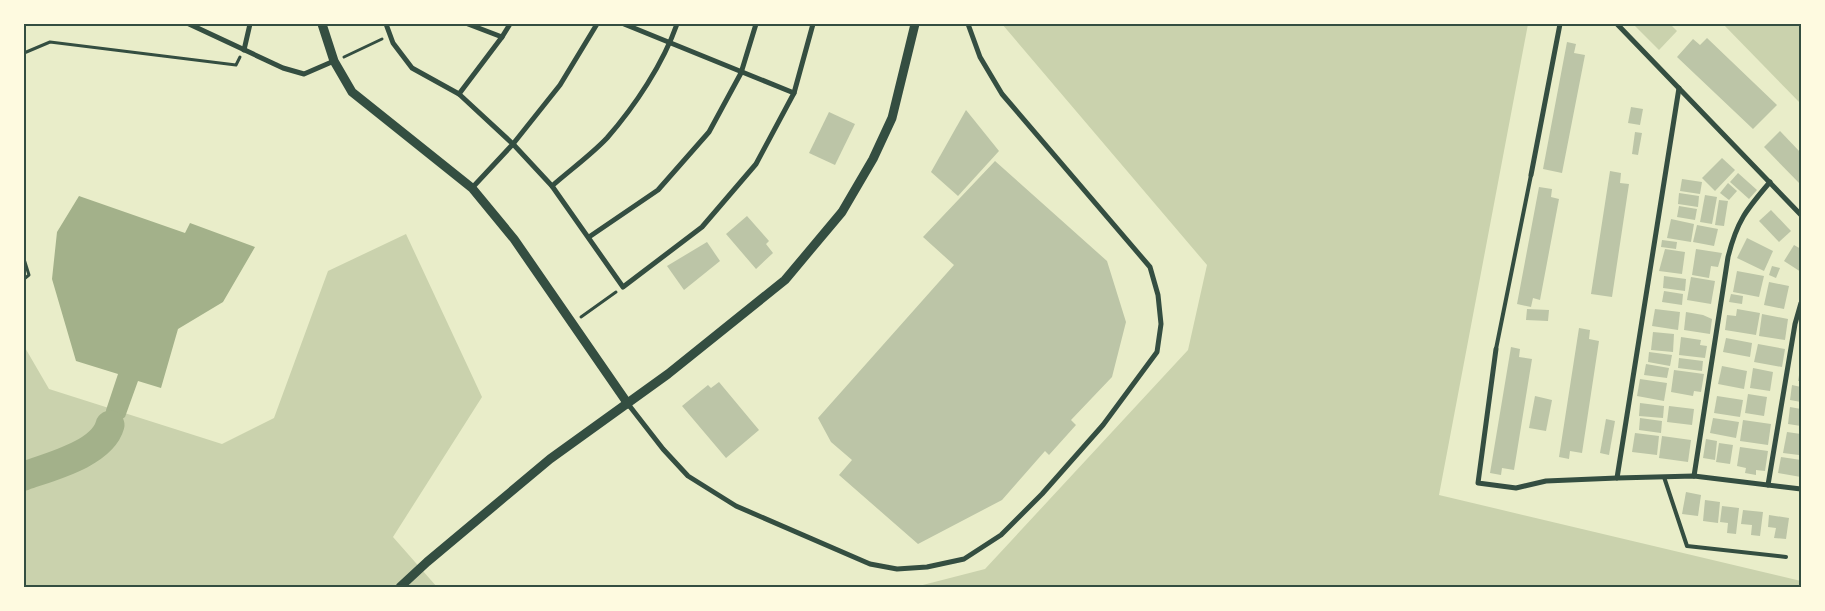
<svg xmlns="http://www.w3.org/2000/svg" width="1825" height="611" viewBox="0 0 1825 611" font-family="Karla,sans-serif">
<rect width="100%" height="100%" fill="#e9edc9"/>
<g fill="#cad2ad">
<polygon points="1002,24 1528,24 1439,495 1801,581 1801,587 915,587 985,569 1188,350 1207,265"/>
<polygon points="1633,24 1670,24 1677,31 1659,50"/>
<polygon points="1723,24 1801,24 1801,104"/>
<polygon points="406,234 482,397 393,537 437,587 24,587 24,346 49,389 222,444 274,418 328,271"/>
</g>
<polygon fill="#a3b18a" points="79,196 185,233 190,223 255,247 223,302 178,329 161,388 138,381 125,417 113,426 107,424 106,410 118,374 76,361 52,279 57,232"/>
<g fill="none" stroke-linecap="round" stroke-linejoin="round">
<path stroke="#a3b18a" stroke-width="29" d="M 24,476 C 49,467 102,454 110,425"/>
</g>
<g fill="#bcc5a7">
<polygon points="1707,38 1777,105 1753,129 1677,57 1693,39 1700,45"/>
<polygon points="1567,42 1576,44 1574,53 1585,55 1562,173 1543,169"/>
<polygon points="1631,107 1643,109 1640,125 1628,123"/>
<polygon points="966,110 999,151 958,196 931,172"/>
<polygon points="829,112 855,124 835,165 809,153"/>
<polygon points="1780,131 1801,153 1801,185 1764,147"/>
<polygon points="1635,132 1642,133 1638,155 1632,154"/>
<polygon points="1722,158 1735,170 1715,191 1702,178"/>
<polygon points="995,161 1107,261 1126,322 1112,377 1071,420 1076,425 1049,455 1045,451 1002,500 918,544 839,475 852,460 831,442 818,418 954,265 923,237"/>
<polygon points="1610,171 1621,173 1620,183 1629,184 1612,297 1591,294"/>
<polygon points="1738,173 1757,190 1749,199 1730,182"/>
<polygon points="1682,179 1702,182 1700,194 1680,191"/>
<polygon points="1728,183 1737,191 1729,200 1720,193"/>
<polygon points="1539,187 1552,189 1551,197 1559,199 1540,300 1533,298 1531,307 1517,304"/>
<polygon points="1679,193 1699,196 1698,207 1678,204"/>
<polygon points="1705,195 1717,197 1712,224 1700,222"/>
<polygon points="1719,200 1728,201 1724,226 1715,225"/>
<polygon points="1679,206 1697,209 1695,220 1677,217"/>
<polygon points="1771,210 1791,231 1779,242 1759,221"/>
<polygon points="747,216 769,241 766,244 773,253 756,269 726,234"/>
<polygon points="1671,219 1694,224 1691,242 1667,238"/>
<polygon points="1697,225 1718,229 1714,246 1693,242"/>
<polygon points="1747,238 1773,251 1764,271 1737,258"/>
<polygon points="1662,240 1677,242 1676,249 1661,247"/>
<polygon points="707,242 720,261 684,290 667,266"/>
<polygon points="1794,245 1801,249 1801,272 1784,261"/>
<polygon points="1665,249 1685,252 1682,274 1659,271"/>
<polygon points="1696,249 1722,253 1718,267 1711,266 1709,278 1692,275"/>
<polygon points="1772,266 1780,268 1776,278 1769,275"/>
<polygon points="1737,271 1764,276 1759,297 1733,292"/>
<polygon points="1664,276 1686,279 1685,291 1663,288"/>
<polygon points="1691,277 1715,281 1711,304 1687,300"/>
<polygon points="1769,282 1789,286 1784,309 1764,305"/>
<polygon points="1664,291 1683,294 1682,305 1662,302"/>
<polygon points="1731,294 1743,296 1742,304 1729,302"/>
<polygon points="1527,309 1549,310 1548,321 1526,320"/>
<polygon points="1655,309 1680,312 1678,330 1652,326"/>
<polygon points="1737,309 1760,313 1756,335 1725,330 1727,315 1736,316"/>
<polygon points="1686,312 1703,315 1712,319 1710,334 1684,330"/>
<polygon points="1762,314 1788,319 1785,340 1759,336"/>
<polygon points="1579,328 1590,330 1589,339 1599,341 1582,453 1570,451 1569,459 1559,457"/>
<polygon points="1653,332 1674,334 1673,352 1651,350"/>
<polygon points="1681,337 1701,340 1700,345 1707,346 1705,358 1679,355"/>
<polygon points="1726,338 1752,343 1750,357 1723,352"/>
<polygon points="1758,344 1785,349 1782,367 1754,362"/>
<polygon points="1511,347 1520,349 1519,357 1532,359 1514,470 1502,468 1501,475 1490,473"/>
<polygon points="1649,352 1672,355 1670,366 1648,362"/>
<polygon points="1679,358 1703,361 1702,371 1678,368"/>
<polygon points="1646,364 1669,368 1667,378 1644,375"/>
<polygon points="1722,366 1747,371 1744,389 1718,384"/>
<polygon points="1753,368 1773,372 1770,391 1750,388"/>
<polygon points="1800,369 1801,369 1801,381 1798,381"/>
<polygon points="1674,370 1704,374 1701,392 1694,391 1693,396 1671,392"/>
<polygon points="1640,379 1667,383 1664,401 1637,396"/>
<polygon points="719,382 759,430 726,458 682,406 708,385 711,388"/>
<polygon points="1792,385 1801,387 1801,402 1790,400"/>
<polygon points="1748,394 1767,397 1764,416 1745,413"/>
<polygon points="1535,396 1552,400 1546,431 1529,428"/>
<polygon points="1717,396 1743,400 1740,417 1714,413"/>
<polygon points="1640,403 1664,406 1663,418 1639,416"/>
<polygon points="1669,406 1694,409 1692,425 1667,422"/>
<polygon points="1790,407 1801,409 1801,426 1788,424"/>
<polygon points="1640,418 1662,421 1661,433 1639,430"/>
<polygon points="1713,418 1739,422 1736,438 1710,433"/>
<polygon points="1606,419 1615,421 1609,455 1600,453"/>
<polygon points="1743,420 1771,424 1768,445 1740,441"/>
<polygon points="1787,432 1801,434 1799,455 1783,453"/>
<polygon points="1635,433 1659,436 1657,455 1632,452"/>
<polygon points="1662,436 1691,440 1688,462 1659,458"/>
<polygon points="1706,439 1717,441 1715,460 1703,458"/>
<polygon points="1719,443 1733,445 1730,464 1716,462"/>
<polygon points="1740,447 1768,451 1765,471 1756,470 1756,475 1745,473 1746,468 1737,466"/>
<polygon points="1781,457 1801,460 1801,477 1778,473"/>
<polygon points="1686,492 1701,495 1698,516 1682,514"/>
<polygon points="1705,500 1720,502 1718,523 1703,521"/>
<polygon points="1722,506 1739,508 1736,534 1727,533 1728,523 1720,522"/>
<polygon points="1743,510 1763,512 1760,536 1751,535 1752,525 1741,524"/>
<polygon points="1769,515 1789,518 1786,539 1774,538 1776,528 1768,527"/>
</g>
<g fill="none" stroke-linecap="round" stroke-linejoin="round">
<g stroke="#344e41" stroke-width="3">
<polyline points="24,53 50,42 236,65 240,57"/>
<polyline points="344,57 382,39"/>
<polyline points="24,259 29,275 24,279"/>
<polyline points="581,317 616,292"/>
</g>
<g stroke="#344e41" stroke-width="4">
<polyline points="1496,349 1531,175"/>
<polyline points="1664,477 1687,546 1786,557"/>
</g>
<g stroke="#344e41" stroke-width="5">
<polyline points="189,24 283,68 304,74 334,61"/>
<polyline points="386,24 393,43 412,68 459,94 513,144 552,186 623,287 702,227 756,164 794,93 813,24"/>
<polyline points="468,24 502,37"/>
<polyline points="624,24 794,93"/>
<polyline points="1617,24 1801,215"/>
<polyline points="244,50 250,24"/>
<polyline points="1679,88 1617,478 1694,476 1801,489"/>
<polyline points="459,94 502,37 510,24"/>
<polyline points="1531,175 1560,24"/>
<path d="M 552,186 C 570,170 591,155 607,138 C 635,106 663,64 677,24"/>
<polyline points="472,188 513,144 560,85 597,24"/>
<polyline points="589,237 658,190 709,132 741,73 756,24"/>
<polyline points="1496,349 1478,483 1516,488 1546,481 1617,478"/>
<polyline points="628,404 663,449 688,476 736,506 870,564 897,569 927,567 964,559 1001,535 1042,494 1103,425 1157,352 1161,324 1158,295 1150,267 1002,94 980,57 968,24"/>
<path d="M 1694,476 L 1728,257 C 1737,221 1746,210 1770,182"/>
<polyline points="1768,485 1795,324 1801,303"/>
</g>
<g stroke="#344e41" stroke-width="9">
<polyline points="322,24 334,61 352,92 472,188 514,239 628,404"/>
<polyline points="400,587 427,562 550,459 668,374 785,280 842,212 873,159 892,118 915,24"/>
</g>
</g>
<rect width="1825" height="611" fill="none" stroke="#fefae0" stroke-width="50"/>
<rect x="25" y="25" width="1775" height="561" fill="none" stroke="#344e41" stroke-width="2"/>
</svg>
